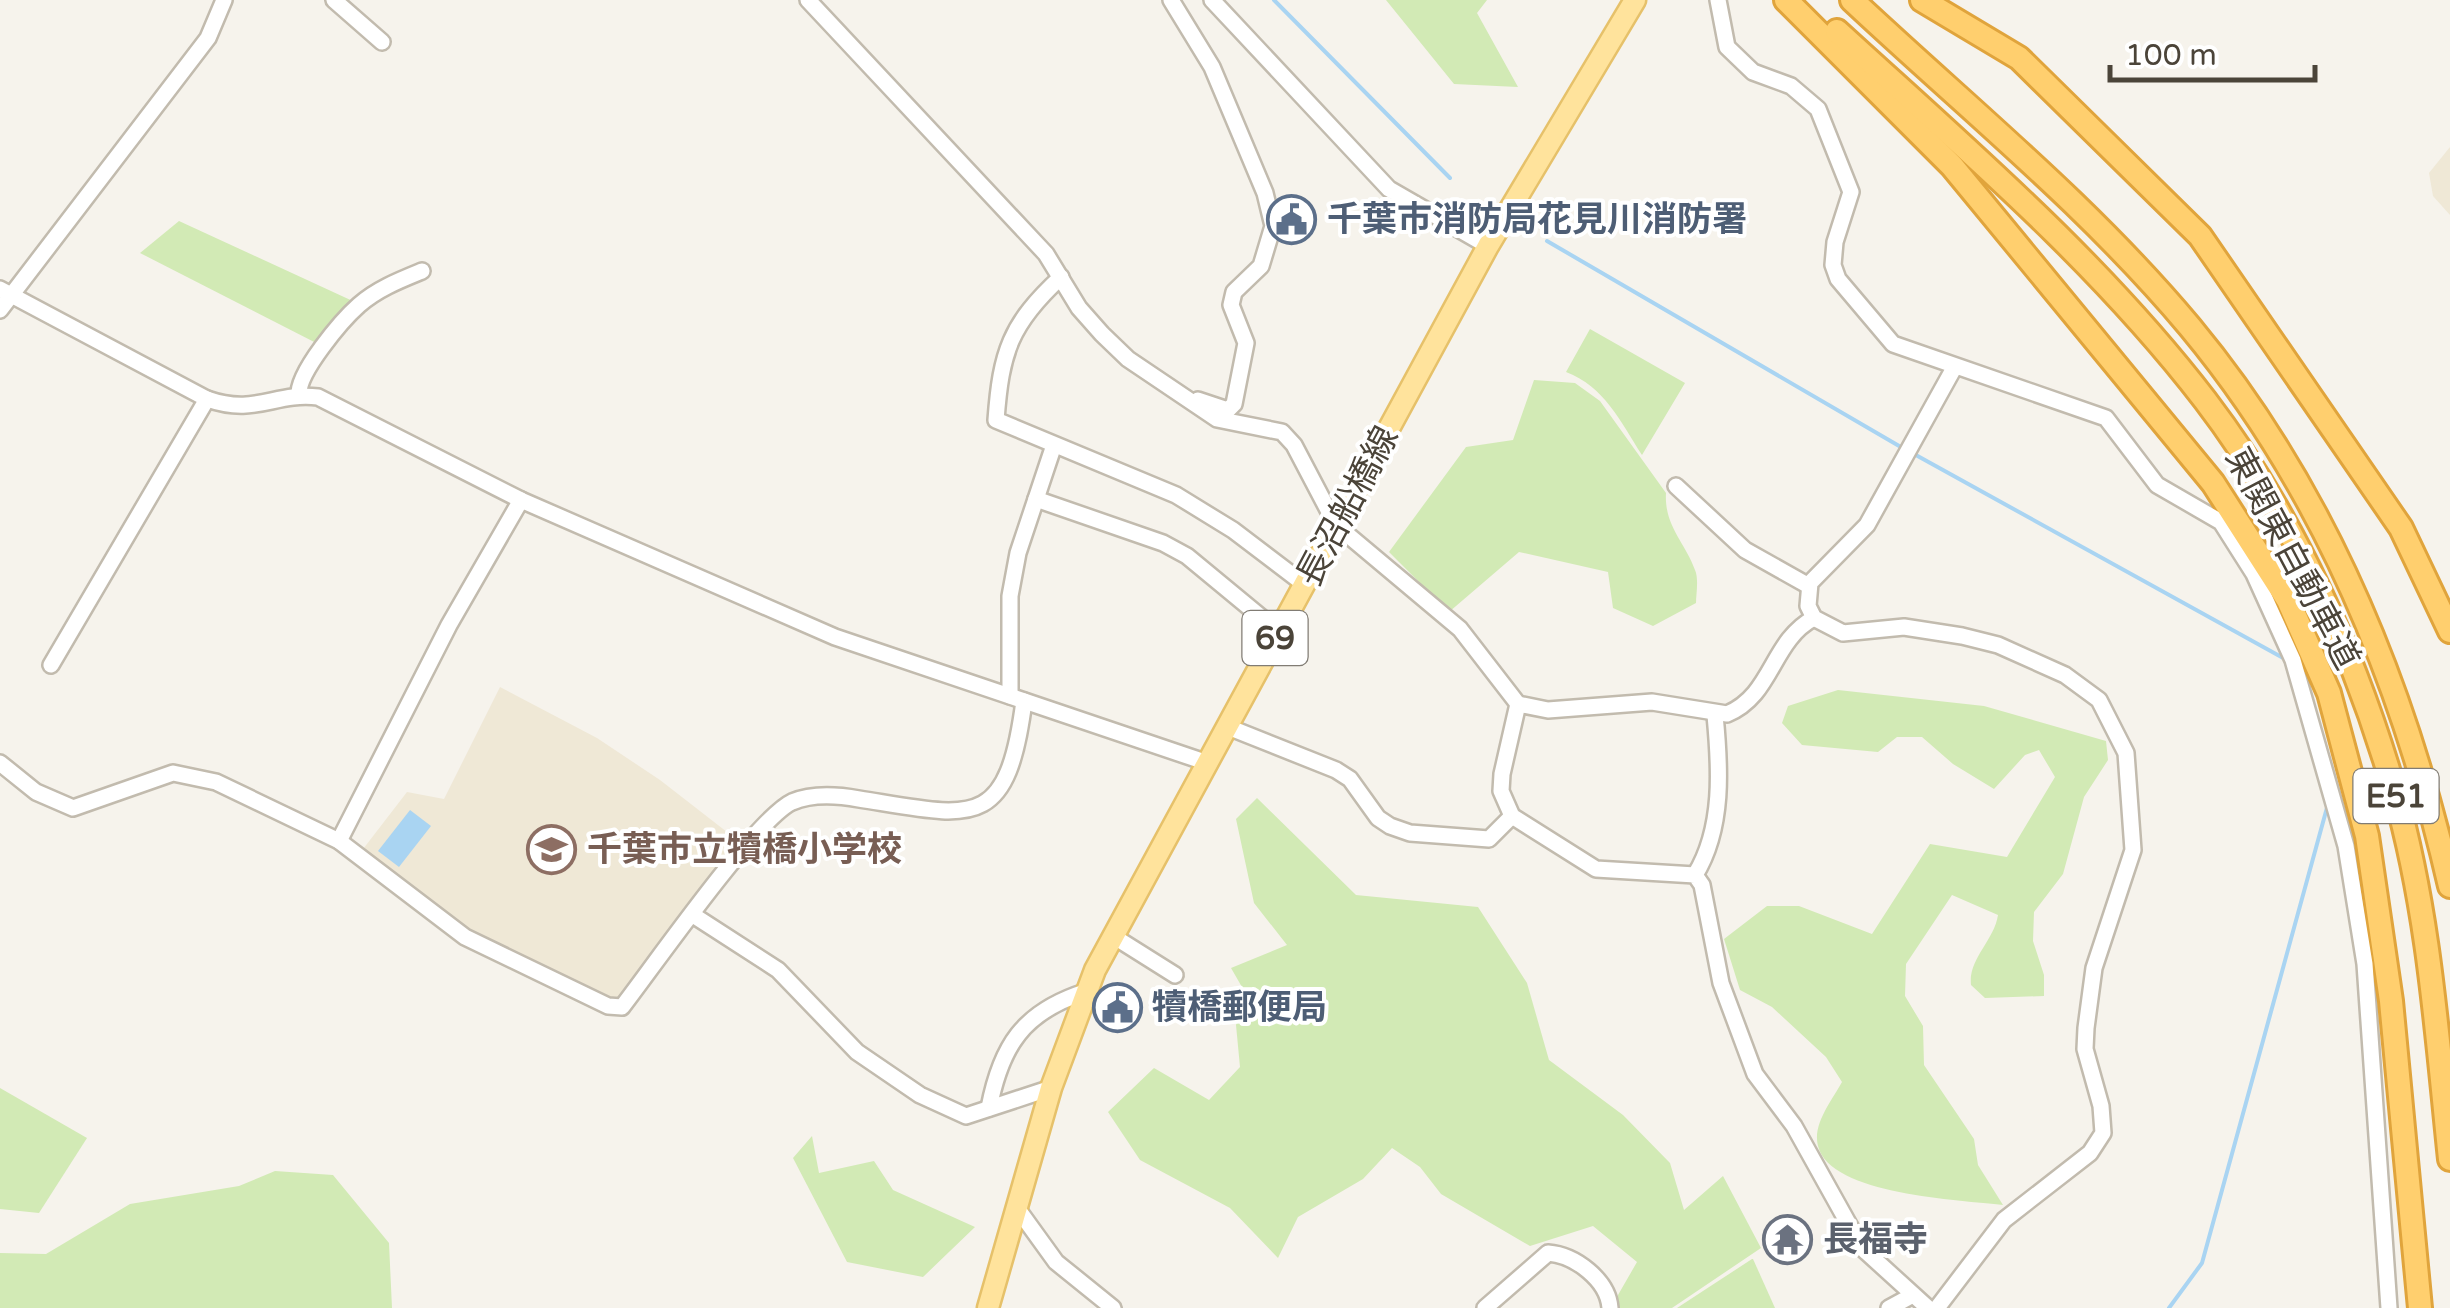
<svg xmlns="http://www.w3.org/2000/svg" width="2450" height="1308" viewBox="0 0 2450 1308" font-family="'Varela Round','Noto Sans JP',sans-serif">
<rect width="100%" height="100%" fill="#f6f3ec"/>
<g fill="#efe8d6">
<polygon points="2450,147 2450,215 2433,196 2429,173"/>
<polygon points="500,687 597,738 660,780 745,846 623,1008 473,944 360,853 407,792 444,799"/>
</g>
<g fill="#d2eab5">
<polygon points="1386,0 1487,0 1477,13 1518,87 1454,84"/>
<polygon points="179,221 357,303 322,346 140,253"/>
<path d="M 1590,329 L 1685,383 L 1642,455 C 1620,421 1605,387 1566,372 Z"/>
<path d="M 1534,380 L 1575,383 L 1600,401 L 1666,493 C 1664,526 1685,542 1695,570 C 1699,579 1696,594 1696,603 L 1653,626 L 1613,608 L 1608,572 L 1519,552 L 1449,612 L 1389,552 L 1466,447 L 1513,440 Z"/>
<path d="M 1838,690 L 1984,706 L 2106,741 L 2108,760 L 2084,797 L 2063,874 L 2034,912 L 2033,941 L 2044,975 L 2044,996 L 1985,998 L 1971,985 C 1968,959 1994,941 1998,915 L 1952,895 L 1906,964 L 1905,996 L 1923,1026 L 1924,1065 L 1974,1139 L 1978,1165 L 2003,1205 C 1961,1200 1830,1195 1818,1146 C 1812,1124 1833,1099 1842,1082 L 1826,1057 L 1772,1007 L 1740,990 L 1724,939 L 1767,906 L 1799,906 L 1872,934 L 1930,844 L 2007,857 L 2055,777 L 2039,750 L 2025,755 L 1994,789 L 1953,764 L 1922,737 L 1897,737 L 1878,752 L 1802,745 L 1782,723 L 1788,706 Z"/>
<polygon points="1257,798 1356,895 1478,907 1527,983 1549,1060 1623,1115 1670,1163 1684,1210 1723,1176 1761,1248 1672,1308 1618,1308 1618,1295 1637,1262 1593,1226 1530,1246 1441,1194 1420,1167 1392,1148 1363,1179 1298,1217 1278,1258 1230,1208 1140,1160 1108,1112 1154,1068 1209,1100 1240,1067 1236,1025 1246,994 1231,968 1287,945 1254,903 1236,819"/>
<polygon points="0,1088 87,1138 39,1213 0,1209"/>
<polygon points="812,1136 819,1173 874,1161 893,1190 975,1227 923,1277 847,1262 793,1158"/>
<polygon points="275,1171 333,1175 389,1243 392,1308 0,1308 0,1253 46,1254 130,1204 239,1186"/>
<polygon points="1753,1259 1775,1308 1677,1308 1752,1259"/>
</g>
<polygon fill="#a9d4f2" points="410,810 431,826 399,867 378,851"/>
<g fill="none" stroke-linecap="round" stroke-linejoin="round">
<g stroke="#a9d4f2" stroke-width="4">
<polyline points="1274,0 1450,178"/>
<polyline points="1547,241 1906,450"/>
<polyline points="1914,454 2285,659 2291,680"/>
<polyline points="2169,1308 2202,1263 2328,804"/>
</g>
<defs>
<g id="minor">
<polyline points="334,0 382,42"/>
<polyline points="808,0 1046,254 1079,308 1102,334 1128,359 1217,419 1282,432 1294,445 1336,525 1460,629 1518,704 1502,774 1501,791 1512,816 1596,869 1695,875 1702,885 1721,983 1755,1074 1794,1126 1862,1248 1928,1308"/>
<polyline points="1171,0 1212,67 1265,193 1273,226 1261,266 1234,292 1231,305 1246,343 1234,404 1228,410 1198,400"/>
<polyline points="1212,0 1389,189 1488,246"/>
<polyline points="1718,0 1727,47 1753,72 1791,86 1818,109 1851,192 1835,242 1833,265 1838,279 1893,344 2106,418 2157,485 2221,522 2254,574 2293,660 2346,846 2365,964 2389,1308"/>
<path d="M 1061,277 C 1010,324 1001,352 996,420 L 1176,495 L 1233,530 L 1304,584"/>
<path d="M 0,289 L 207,399 C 256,416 274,392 318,397 L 521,500 L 835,637 L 1208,763"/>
<polyline points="0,310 208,38 224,0"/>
<path d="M 299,395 C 297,373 342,320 359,305 C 377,289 400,280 422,271"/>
<polyline points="1676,486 1745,550 1809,586"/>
<polyline points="1036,499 1163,543 1187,556 1279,632"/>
<polyline points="51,665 207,399"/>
<polyline points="1010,696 1010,596 1018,553 1054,445"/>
<path d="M 1518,704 L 1548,710 L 1652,702 L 1727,714 C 1773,695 1771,641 1814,618"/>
<polyline points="1228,727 1336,770 1350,779 1378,818 1390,826 1410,833 1489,839 1512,816"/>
<path d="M 0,763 L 36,792 L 73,808 L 173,773 L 216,782 L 339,841 L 465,937 L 608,1006 L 622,1007 C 653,967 756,819 792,802 C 813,793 837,795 859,799 C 972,817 1007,833 1024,701"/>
<polyline points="339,841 449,625 521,500"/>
<path d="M 1695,875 C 1724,828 1720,767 1715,715"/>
<polyline points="693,915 778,970 857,1052 920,1095 966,1116 1051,1088"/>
<polyline points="1113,936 1175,975"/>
<path d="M 989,1108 C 1001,1046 1023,1012 1085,992"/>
<polyline points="1017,1208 1056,1262 1113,1308"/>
<path d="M 1485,1308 L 1548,1253 C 1575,1255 1608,1280 1610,1308"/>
<polyline points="1889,1308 1913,1295"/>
<polyline points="1937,1308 2004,1220 2090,1153 2103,1133 2101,1106 2085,1049 2086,1028 2094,968 2133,850 2126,753 2099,700 2065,675 1998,645 1962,636 1904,627 1843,633 1814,618 1808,606 1810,583 1867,525 1954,368"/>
</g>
<polyline id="major" points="988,1308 1051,1088 1095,970 1488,246 1635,0"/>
<g id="highway">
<polyline points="1786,0 1952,166 2213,483 2288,600 2329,693 2367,836 2391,1001 2420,1308"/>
<path d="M 1852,0 C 1966,107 2089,206 2190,327 C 2323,487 2404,685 2450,886"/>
<polyline points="1922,0 2019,58 2200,236 2401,528 2450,631"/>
<path d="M 1837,31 C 1965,148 2099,262 2205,400 C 2293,515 2355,655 2395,793 C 2429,912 2437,1036 2450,1159"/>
</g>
</defs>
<use href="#minor" stroke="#c2bbae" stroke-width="20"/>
<use href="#major" stroke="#e6c16a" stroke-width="25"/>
<use href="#highway" stroke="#e0a43c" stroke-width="28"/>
<use href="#minor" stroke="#fff" stroke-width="15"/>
<use href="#major" stroke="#ffe39c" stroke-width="20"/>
<use href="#highway" stroke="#ffcf6e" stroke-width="22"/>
</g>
<defs>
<symbol id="civic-ring" viewBox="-11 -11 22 22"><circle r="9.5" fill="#fff" stroke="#5c6f8a" stroke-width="1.5"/><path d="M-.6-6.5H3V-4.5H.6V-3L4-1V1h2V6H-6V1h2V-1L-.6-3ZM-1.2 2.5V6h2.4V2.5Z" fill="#5c6f8a"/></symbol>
<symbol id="school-ring" viewBox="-11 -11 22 22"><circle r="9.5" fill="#fff" stroke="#8d6e63" stroke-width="1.5"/><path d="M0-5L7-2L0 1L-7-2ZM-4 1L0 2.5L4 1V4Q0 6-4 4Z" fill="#8d6e63"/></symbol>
<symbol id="temple-ring" viewBox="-11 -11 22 22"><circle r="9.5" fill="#fff" stroke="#6b7280" stroke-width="1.5"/><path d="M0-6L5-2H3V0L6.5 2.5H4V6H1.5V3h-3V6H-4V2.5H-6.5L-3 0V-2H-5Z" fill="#6b7280"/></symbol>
</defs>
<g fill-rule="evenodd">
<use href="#civic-ring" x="1264" y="192" width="55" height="55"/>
<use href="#school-ring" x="524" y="822" width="55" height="55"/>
<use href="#civic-ring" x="1090" y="980" width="55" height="55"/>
<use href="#temple-ring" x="1760" y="1212" width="55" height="55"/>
</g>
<g text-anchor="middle" stroke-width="8" stroke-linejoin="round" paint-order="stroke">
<g fill="#fff" stroke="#817c74" stroke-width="2.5">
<rect x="1242.5" y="611" width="65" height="54" rx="8"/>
<rect x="2353.5" y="769" width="85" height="54" rx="8"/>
</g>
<g font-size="32" font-weight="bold" fill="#4b4439">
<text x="1275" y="649">69</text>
<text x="2396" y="807">E51</text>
</g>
<g font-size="35" font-weight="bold" fill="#4e5e75" stroke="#fff" text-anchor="start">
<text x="1327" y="231">千葉市消防局花見川消防署</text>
<text x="1152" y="1019">犢橋郵便局</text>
</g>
<g font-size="35" fill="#4b4439" stroke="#fff">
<text transform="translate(1347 506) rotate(-62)" y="12">長沼船橋線</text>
<text transform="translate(2293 558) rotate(62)" y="12">東関東自動車道</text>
</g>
<g font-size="35" font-weight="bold" fill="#785e54" stroke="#fff" text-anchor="start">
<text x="587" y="861">千葉市立犢橋小学校</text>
</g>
<g font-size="35" font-weight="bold" fill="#5b616d" stroke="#fff" text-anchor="start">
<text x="1823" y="1251">長福寺</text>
</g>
</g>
<path d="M2110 65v15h205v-15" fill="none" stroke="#4b4439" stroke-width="5"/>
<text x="2125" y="65" font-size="30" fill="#4b4439" stroke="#ffffff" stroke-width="8" paint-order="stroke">100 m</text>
</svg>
